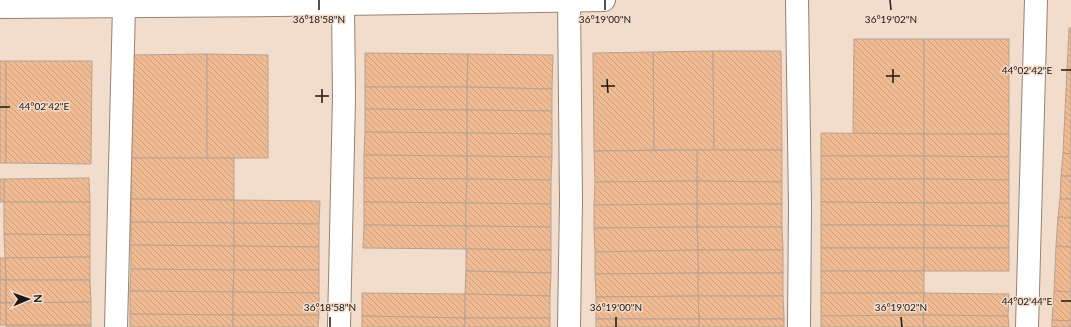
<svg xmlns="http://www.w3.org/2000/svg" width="1071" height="327" viewBox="0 0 1071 327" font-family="Lato,sans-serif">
<defs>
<pattern id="building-back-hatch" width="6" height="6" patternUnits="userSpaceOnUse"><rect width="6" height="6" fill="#f0bb92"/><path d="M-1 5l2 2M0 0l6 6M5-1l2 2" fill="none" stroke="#cda07d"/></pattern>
</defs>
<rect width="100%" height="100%" fill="#f2dccb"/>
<g fill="url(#building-back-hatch)" stroke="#b7a292">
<polygon points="1069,28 1071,28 1071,154 1063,153"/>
<polygon points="854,39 924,39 924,134 853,133"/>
<rect x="924" y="39" width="85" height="95"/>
<polygon points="713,51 714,150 654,150 653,52"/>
<polygon points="713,51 781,51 782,150 714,150"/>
<polygon points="653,52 654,150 594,151 593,53"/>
<polygon points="365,53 468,54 467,87 365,87"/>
<polygon points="207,54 207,158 131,158 131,55"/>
<polygon points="207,54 268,55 268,158 207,158"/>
<polygon points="468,54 553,55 552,89 467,87"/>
<rect x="0" y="61" width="6" height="102"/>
<polygon points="6,61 92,61 91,164 6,163"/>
<polygon points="365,87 467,87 467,110 365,109"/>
<polygon points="467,87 552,89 552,111 467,110"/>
<polygon points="365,109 467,110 467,133 365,132"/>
<polygon points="467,110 552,111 552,134 467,133"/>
<polygon points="365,132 467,133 467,156 364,155"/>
<polygon points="467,133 552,134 552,157 467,156"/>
<polygon points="821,133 924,134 924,156 821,156"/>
<polygon points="924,134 1009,134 1009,157 924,156"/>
<polygon points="697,150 782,150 782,182 697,181"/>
<polygon points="697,150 697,181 595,182 594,151"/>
<polygon points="1063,153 1071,154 1071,176 1061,176"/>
<polygon points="364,155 467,156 467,179 364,178"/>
<polygon points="467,156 552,157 551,180 467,179"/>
<rect x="821" y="156" width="103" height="23"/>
<polygon points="924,156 1009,157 1009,180 924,179"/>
<polygon points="131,158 234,158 234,200 131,199"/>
<polygon points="1061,176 1071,176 1071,199 1060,199"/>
<polygon points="89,178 90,202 4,202 4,179"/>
<polygon points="364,178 467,179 466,203 364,202"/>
<rect x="0" y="179" width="4" height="23"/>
<polygon points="467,179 551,180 551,204 466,203"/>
<polygon points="821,179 924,179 924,203 821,202"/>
<polygon points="924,179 1009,180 1009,203 924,203"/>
<polygon points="697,181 782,182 782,204 697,204"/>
<polygon points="697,181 697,204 594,205 595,182"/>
<polygon points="131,199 234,200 234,223 131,222"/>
<polygon points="1060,199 1071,199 1071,218 1058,217"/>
<polygon points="234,200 320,201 319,224 234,223"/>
<polygon points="4,202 90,202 90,235 4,234"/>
<polygon points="364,202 466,203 466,226 364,225"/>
<polygon points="821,202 924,203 924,225 821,225"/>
<polygon points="466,203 551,204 551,227 466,226"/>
<polygon points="924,203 1009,203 1009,226 924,225"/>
<rect x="697" y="204" width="85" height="23"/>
<polygon points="697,204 697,227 594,228 594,205"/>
<polygon points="1058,217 1071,218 1071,247 1056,246"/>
<polygon points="131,222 234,223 234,246 131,245"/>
<polygon points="234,223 319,224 319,247 234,246"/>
<polygon points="364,225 466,226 466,249 363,248"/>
<rect x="821" y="225" width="103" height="23"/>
<polygon points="924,225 1009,226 1009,248 924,248"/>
<polygon points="466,226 551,227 551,250 466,249"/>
<polygon points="697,227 782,227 783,250 698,250"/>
<polygon points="697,227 698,250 595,252 594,228"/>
<polygon points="4,234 90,235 90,257 5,258"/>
<polygon points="131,245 234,246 234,270 131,269"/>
<polygon points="234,246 319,247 319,270 234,270"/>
<polygon points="1056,246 1071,247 1071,292 1054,291"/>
<rect x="821" y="248" width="103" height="23"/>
<rect x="924" y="248" width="85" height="23"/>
<polygon points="466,249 551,250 551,273 466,271"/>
<rect x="698" y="250" width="85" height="23"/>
<polygon points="698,250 698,273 595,274 595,252"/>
<polygon points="90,257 90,280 6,280 5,258"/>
<polygon points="0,258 5,258 6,280 0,280"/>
<polygon points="131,269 234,270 233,292 130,291"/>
<polygon points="234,270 319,270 319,293 233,292"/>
<polygon points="466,271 551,273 550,296 465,294"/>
<rect x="821" y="271" width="103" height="22"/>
<rect x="698" y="273" width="85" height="23"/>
<polygon points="698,273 698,296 596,297 595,274"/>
<rect x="0" y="280" width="6" height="23"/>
<polygon points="6,280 90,280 91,302 6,303"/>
<polygon points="130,291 233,292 233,315 130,314"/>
<polygon points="1054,291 1071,292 1071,321 1052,320"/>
<polygon points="233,292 319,293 319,315 233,315"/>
<polygon points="362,293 465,294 465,318 362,316"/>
<polygon points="821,293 924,293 923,315 821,316"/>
<polygon points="924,293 1009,294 1008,316 923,315"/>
<polygon points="465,294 550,296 550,318 465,318"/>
<polygon points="698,296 783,296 784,319 699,319"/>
<polygon points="698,296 699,319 596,319 596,297"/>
<polygon points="91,302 91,325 6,325 6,303"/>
<rect x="0" y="303" width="6" height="22"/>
<polygon points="130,314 233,315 233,327 130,327"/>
<polygon points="233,315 319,315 318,327 233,327"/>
<polygon points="923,315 1008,316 1009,327 924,327"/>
<polygon points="923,315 924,327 821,327 821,316"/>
<polygon points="362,316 465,318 465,327 362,327"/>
<rect x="465" y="318" width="85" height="9"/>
<rect x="596" y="319" width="103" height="8"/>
<rect x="699" y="319" width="85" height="8"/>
<polygon points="1052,320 1071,321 1071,327 1052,327"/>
<rect x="6" y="325" width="85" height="2"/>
</g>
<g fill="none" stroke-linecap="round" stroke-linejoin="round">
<defs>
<g id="minor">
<polyline points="797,0 800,206 799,327"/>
<polyline points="0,7 277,5 604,0"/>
<polyline points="116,327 124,6"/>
<polyline points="339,327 344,97 343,4"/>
<polyline points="569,327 571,201 569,1"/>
<polyline points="1027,327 1036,0"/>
</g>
</defs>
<use href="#minor" stroke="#978374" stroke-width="24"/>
<use href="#minor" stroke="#fff" stroke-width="22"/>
</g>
<path fill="none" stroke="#1e1711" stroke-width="1.5" d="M 319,0 L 319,10M 605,0 L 605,10M 890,0 L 891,10M 893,69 L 893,83M 1061,70 L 1071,70M 886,76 L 900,76M 607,79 L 608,93M 601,86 L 615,86M 322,89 L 322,103M 315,96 L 329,96M 0,107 L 10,107M 1061,301 L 1071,301M 330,317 L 330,327M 616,317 L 616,327M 901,317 L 902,327"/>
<g font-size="10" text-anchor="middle" fill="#1e1711" stroke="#f2dccb" stroke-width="3" stroke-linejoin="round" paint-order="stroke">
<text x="319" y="23">36°18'58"N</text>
<text x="605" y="23">36°19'00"N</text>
<text x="891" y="23">36°19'02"N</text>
<text x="1027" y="74">44°02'42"E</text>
<text x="44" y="110">44°02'42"E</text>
<text x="1027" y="305">44°02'44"E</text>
<text x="330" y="311">36°18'58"N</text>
<text x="616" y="311">36°19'00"N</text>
<text x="901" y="311">36°19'02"N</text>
</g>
<g transform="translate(28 299) rotate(88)" stroke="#f2dccb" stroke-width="3" paint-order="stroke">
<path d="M0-3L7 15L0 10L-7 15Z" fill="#1e1711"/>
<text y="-6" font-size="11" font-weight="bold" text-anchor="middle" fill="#1e1711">N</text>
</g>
</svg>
